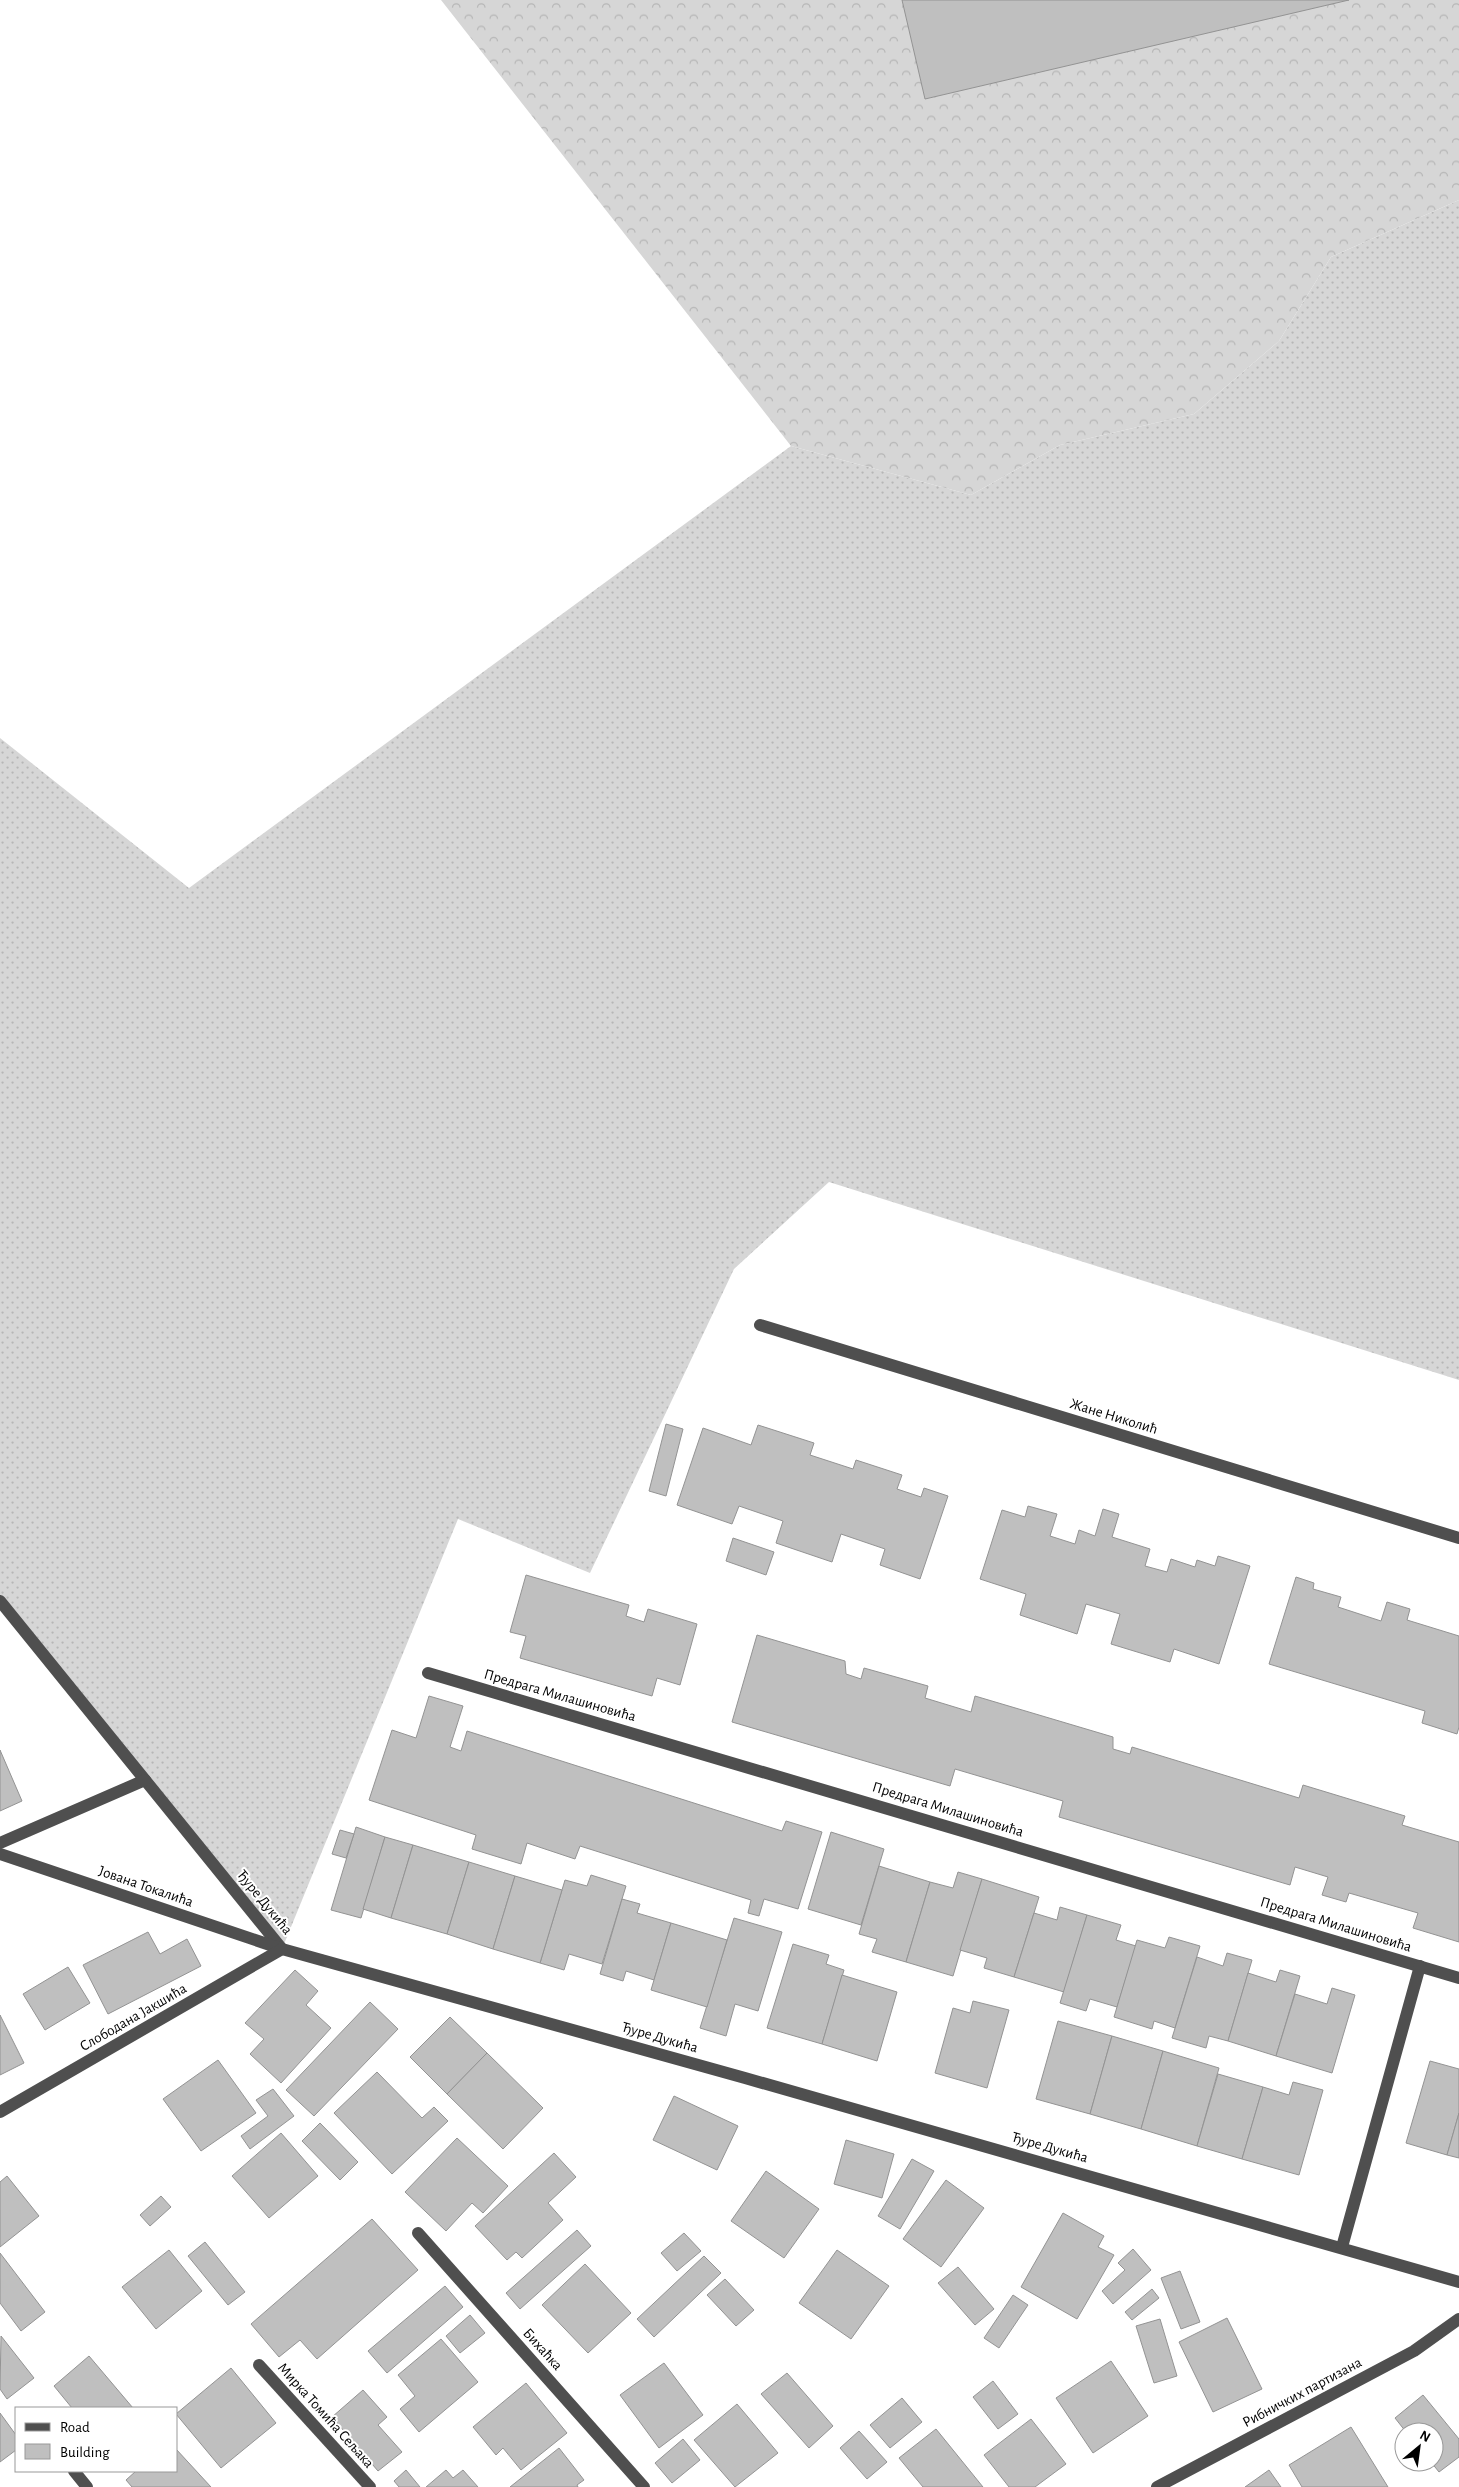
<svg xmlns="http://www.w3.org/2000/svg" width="1459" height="2487" viewBox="0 0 1459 2487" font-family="'Alegreya Sans',sans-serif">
<defs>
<pattern id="grass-dots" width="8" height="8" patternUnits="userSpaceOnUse" patternTransform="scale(1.25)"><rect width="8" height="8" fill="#d6d6d6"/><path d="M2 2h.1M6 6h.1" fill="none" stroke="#b6b6b6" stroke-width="1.8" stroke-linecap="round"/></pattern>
<pattern id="forest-crowns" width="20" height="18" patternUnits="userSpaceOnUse" patternTransform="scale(1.25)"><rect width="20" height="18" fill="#d6d6d6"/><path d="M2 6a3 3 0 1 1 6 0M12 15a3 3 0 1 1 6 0" fill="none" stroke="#b6b6b6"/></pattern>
</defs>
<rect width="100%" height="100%" fill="#fff"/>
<polygon fill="url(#grass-dots)" points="1459,200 1459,1380 829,1182 734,1269 590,1573 458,1519 282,1949 0,1601 0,738 189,888 791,446 971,495 1060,445 1194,414 1279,341 1331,257"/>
<polygon fill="url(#forest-crowns)" points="441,0 1459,0 1459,200 1331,257 1279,341 1194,414 1060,445 971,495 791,446"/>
<g fill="#bfbfbf" stroke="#939393">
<polygon points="902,0 1349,0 925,99"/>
<polygon points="666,1424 683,1429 666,1496 649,1491"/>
<polygon points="758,1425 814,1443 810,1455 853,1469 856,1460 902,1475 897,1489 921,1497 924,1488 948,1496 920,1579 880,1565 885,1549 841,1534 832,1562 776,1543 783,1521 739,1506 732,1524 677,1505 703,1428 751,1445"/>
<polygon points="1028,1506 1057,1514 1050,1536 1075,1544 1079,1530 1095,1536 1103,1509 1119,1514 1112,1537 1150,1549 1145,1566 1167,1572 1171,1559 1195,1567 1197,1560 1215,1566 1218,1556 1250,1566 1219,1664 1174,1649 1170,1662 1111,1644 1120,1614 1086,1604 1077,1634 1020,1615 1026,1594 980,1579 1002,1510 1025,1517"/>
<polygon points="733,1538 774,1552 766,1575 726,1561"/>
<polygon points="526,1575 629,1605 626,1616 644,1622 648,1609 697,1624 680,1685 657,1678 652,1696 520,1658 526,1636 510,1632"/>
<polygon points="1296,1577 1314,1583 1313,1589 1341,1597 1338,1607 1381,1621 1387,1602 1410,1609 1407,1620 1459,1636 1459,1727 1457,1734 1422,1723 1425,1711 1269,1664"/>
<polygon points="757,1635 845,1661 846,1674 861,1679 864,1668 928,1686 925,1698 971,1712 975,1696 1113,1737 1113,1749 1130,1754 1132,1747 1299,1798 1303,1785 1405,1816 1402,1825 1459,1842 1459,1942 1413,1928 1418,1913 1349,1893 1346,1902 1322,1895 1328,1877 1295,1867 1290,1885 1059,1817 1063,1801 955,1769 950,1786 732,1722"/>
<polygon points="429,1696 463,1706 450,1747 461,1751 467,1731 782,1831 786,1821 822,1832 798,1909 764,1899 759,1916 748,1913 751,1900 580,1846 575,1859 527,1843 521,1864 472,1849 476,1835 369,1800 392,1730 416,1738"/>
<polygon points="0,1750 22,1801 0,1811"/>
<polygon points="356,1827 385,1837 361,1918 331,1910"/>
<polygon points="340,1830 354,1834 346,1858 332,1854"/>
<polygon points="831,1832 884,1849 861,1925 808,1909"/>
<polygon points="385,1837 413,1845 391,1918 363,1909"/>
<polygon points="413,1845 469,1862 447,1934 391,1918"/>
<polygon points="469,1862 515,1876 493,1949 447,1934"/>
<polygon points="879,1866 930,1882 906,1962 872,1952 877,1939 859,1934"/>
<polygon points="958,1872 982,1879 953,1976 906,1962 930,1882 953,1888"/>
<polygon points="591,1875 626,1886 602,1964 569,1954 564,1970 540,1963 565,1880 587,1886"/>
<polygon points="515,1876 562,1890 540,1963 493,1949"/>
<polygon points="982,1879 1039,1897 1014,1977 984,1968 987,1958 960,1950"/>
<polygon points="622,1899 640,1904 637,1913 671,1923 654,1980 626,1971 623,1981 600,1974"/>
<polygon points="1060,1907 1087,1915 1064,1992 1014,1977 1034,1913 1057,1920"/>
<polygon points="1087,1915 1121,1925 1116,1940 1136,1946 1117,2007 1090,1999 1086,2011 1060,2003"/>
<polygon points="734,1918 782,1932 758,2011 735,2004 726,2036 700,2028"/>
<polygon points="671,1923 727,1940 707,2007 651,1990"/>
<polygon points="148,1932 160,1954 187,1939 201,1966 108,2014 83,1965"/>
<polygon points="1169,1937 1200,1946 1175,2028 1154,2021 1152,2029 1114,2017 1137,1940 1165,1948"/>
<polygon points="793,1944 829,1955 826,1964 844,1970 822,2044 767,2028"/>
<polygon points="1227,1953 1252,1960 1228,2041 1209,2036 1206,2048 1172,2038 1197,1957 1223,1966"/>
<polygon points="68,1967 90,2003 45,2030 23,1994"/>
<polygon points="295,1970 318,1991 306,2005 331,2028 281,2083 250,2054 264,2039 245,2023"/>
<polygon points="1280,1970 1300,1976 1276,2056 1228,2041 1248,1973 1276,1982"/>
<polygon points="842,1975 897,1992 877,2061 822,2044"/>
<polygon points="1332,1988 1355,1995 1332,2073 1276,2056 1295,1994 1327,2004"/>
<polygon points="973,2001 1009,2010 987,2088 935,2073 953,2008 970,2013"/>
<polygon points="370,2002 398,2029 314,2116 286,2090"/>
<polygon points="0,2015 24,2063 0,2075"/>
<polygon points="450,2017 487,2053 447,2094 410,2057"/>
<polygon points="1058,2021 1112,2036 1090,2114 1036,2099"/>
<polygon points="1112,2036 1163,2051 1141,2129 1090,2114"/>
<polygon points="1163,2051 1219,2068 1197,2146 1141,2129"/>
<polygon points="487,2053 543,2108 503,2149 447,2094"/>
<polygon points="218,2060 256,2113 201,2151 163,2099"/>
<polygon points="1430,2061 1459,2069 1459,2113 1447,2155 1406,2143"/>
<polygon points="377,2072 422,2118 434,2107 448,2121 392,2174 334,2113"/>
<polygon points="1218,2074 1263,2087 1242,2159 1197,2146"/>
<polygon points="1293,2082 1323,2090 1299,2175 1242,2159 1263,2087 1289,2095"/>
<polygon points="273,2089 294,2116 250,2149 241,2136 268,2116 256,2100"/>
<polygon points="674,2096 738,2126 717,2170 653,2140"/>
<polygon points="1459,2113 1459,2158 1447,2155"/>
<polygon points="320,2123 358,2162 340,2180 302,2141"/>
<polygon points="281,2133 318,2176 269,2218 232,2176"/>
<polygon points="457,2138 508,2186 483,2213 472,2203 446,2231 405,2192"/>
<polygon points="846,2140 894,2154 882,2198 834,2184"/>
<polygon points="554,2153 576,2177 548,2203 563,2220 522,2258 516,2252 507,2260 475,2226"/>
<polygon points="912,2159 934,2171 900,2229 878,2216"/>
<polygon points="766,2171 819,2209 784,2258 731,2221"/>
<polygon points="7,2176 39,2216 0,2247 0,2182"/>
<polygon points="946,2180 984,2208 941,2267 903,2239"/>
<polygon points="161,2196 171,2207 150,2226 140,2215"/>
<polygon points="1063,2213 1104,2236 1098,2247 1114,2255 1077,2319 1021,2287"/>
<polygon points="372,2219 418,2270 317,2359 300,2340 279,2357 251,2324"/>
<polygon points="577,2230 591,2246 520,2309 506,2293"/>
<polygon points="684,2233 701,2251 677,2271 661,2253"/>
<polygon points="205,2242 245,2292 228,2305 188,2256"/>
<polygon points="1133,2249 1151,2270 1113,2304 1102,2291 1125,2270 1118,2263"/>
<polygon points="169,2250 202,2291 156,2329 122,2287"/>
<polygon points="837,2250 889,2286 851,2339 799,2303"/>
<polygon points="0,2253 45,2312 21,2331 0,2303"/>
<polygon points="704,2256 721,2273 654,2337 637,2319"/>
<polygon points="585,2264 631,2313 588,2353 542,2305"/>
<polygon points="958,2267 994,2309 975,2325 938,2283"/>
<polygon points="1180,2271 1200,2322 1181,2329 1161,2278"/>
<polygon points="725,2279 754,2310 736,2326 707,2295"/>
<polygon points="445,2286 463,2307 387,2373 368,2351"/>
<polygon points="1152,2289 1159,2298 1132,2320 1125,2312"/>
<polygon points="1013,2295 1028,2305 999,2348 984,2338"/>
<polygon points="470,2315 485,2333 460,2353 446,2336"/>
<polygon points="1227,2318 1262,2389 1213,2412 1179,2342"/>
<polygon points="1160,2319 1177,2376 1154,2383 1136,2326"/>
<polygon points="1,2336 34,2378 7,2399 0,2389"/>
<polygon points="441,2339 478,2382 419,2432 400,2409 415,2396 398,2375"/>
<polygon points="89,2356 133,2408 72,2408 54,2386"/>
<polygon points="1111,2361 1148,2416 1093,2453 1056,2398"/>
<polygon points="664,2363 703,2415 659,2448 620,2395"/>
<polygon points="231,2368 276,2423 221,2468 176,2414"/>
<polygon points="787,2373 833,2426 809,2448 761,2394"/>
<polygon points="993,2381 1018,2414 998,2429 973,2397"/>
<polygon points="526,2383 567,2433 521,2470 503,2448 496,2455 473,2427"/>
<polygon points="363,2390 387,2417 378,2425 402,2452 378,2471 332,2417"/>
<polygon points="1423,2395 1459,2439 1459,2457 1439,2472 1431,2462 1434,2462 1434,2432 1406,2432 1395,2418"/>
<polygon points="902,2398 922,2422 890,2448 870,2425"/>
<polygon points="737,2404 778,2453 735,2487 694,2440"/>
<polygon points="0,2413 16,2435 16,2450 0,2462"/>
<polygon points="1031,2419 1066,2464 1035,2487 1009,2487 984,2455"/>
<polygon points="1351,2427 1388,2487 1302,2487 1289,2465"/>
<polygon points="936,2429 983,2487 923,2487 899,2458"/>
<polygon points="859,2431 887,2462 867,2479 840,2448"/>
<polygon points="683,2439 700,2460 672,2483 655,2463"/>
<polygon points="559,2448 584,2480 577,2485 578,2487 510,2487"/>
<polygon points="176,2449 211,2487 132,2487 126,2480 136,2471 176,2471"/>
<polygon points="406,2470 420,2487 399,2487 394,2481"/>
<polygon points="446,2470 453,2478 463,2470 478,2487 426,2487"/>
<polygon points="1269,2470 1281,2487 1245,2487"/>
</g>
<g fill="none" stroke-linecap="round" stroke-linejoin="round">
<g stroke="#4f4f4f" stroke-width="12">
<polyline points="760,1325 1459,1538"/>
<polyline points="0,1601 282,1949"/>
<polyline points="428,1673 1459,1978"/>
<polyline points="0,1843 145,1780"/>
<polyline points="0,1854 282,1949 745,2078 1459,2282"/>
<polyline points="0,2112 282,1949"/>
<polyline points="418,2233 644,2487"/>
<polyline points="1342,2247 1420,1966"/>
<polyline points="259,2365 370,2487"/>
<polyline points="74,2471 87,2487"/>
<polyline points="1157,2487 1414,2351 1459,2319"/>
</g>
</g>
<g text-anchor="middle" stroke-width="4" stroke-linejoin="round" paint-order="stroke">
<g font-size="15" fill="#000" stroke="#fff">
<text transform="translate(1114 1416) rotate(17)" y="5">Жане Николић</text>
<text transform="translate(560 1695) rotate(16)" y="5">Предрага Милашиновића</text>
<text transform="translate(948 1809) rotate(17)" y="5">Предрага Милашиновића</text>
<text transform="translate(146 1886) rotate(19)" y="5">Јована Токалића</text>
<text transform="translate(265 1902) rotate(51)" y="5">Ђуре Дукића</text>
<text transform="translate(1336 1924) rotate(17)" y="5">Предрага Милашиновића</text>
<text transform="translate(133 2017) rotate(-30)" y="5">Слободана Јакшића</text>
<text transform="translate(660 2037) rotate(16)" y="5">Ђуре Дукића</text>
<text transform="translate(1050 2147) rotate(16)" y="5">Ђуре Дукића</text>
<text transform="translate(543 2349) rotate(48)" y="5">Бихаћка</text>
<text transform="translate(1302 2392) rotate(-28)" y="5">Рибничких партизана</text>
<text transform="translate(326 2415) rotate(48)" y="5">Мирка Томића Сељака</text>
</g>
</g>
<rect x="15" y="2407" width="162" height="65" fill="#ffffff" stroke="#999999"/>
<rect x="25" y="2423" width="25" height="8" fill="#4f4f4f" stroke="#999999"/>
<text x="60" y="2432" font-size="15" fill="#000000">Road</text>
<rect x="25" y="2444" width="25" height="15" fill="#bfbfbf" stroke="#999999"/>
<text x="60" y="2457" font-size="15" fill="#000000">Building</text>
<g transform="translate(1419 2447) rotate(29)"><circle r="24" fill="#ffffff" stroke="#999999"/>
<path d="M0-4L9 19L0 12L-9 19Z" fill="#000000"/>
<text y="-8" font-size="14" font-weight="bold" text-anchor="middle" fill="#000000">N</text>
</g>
</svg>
